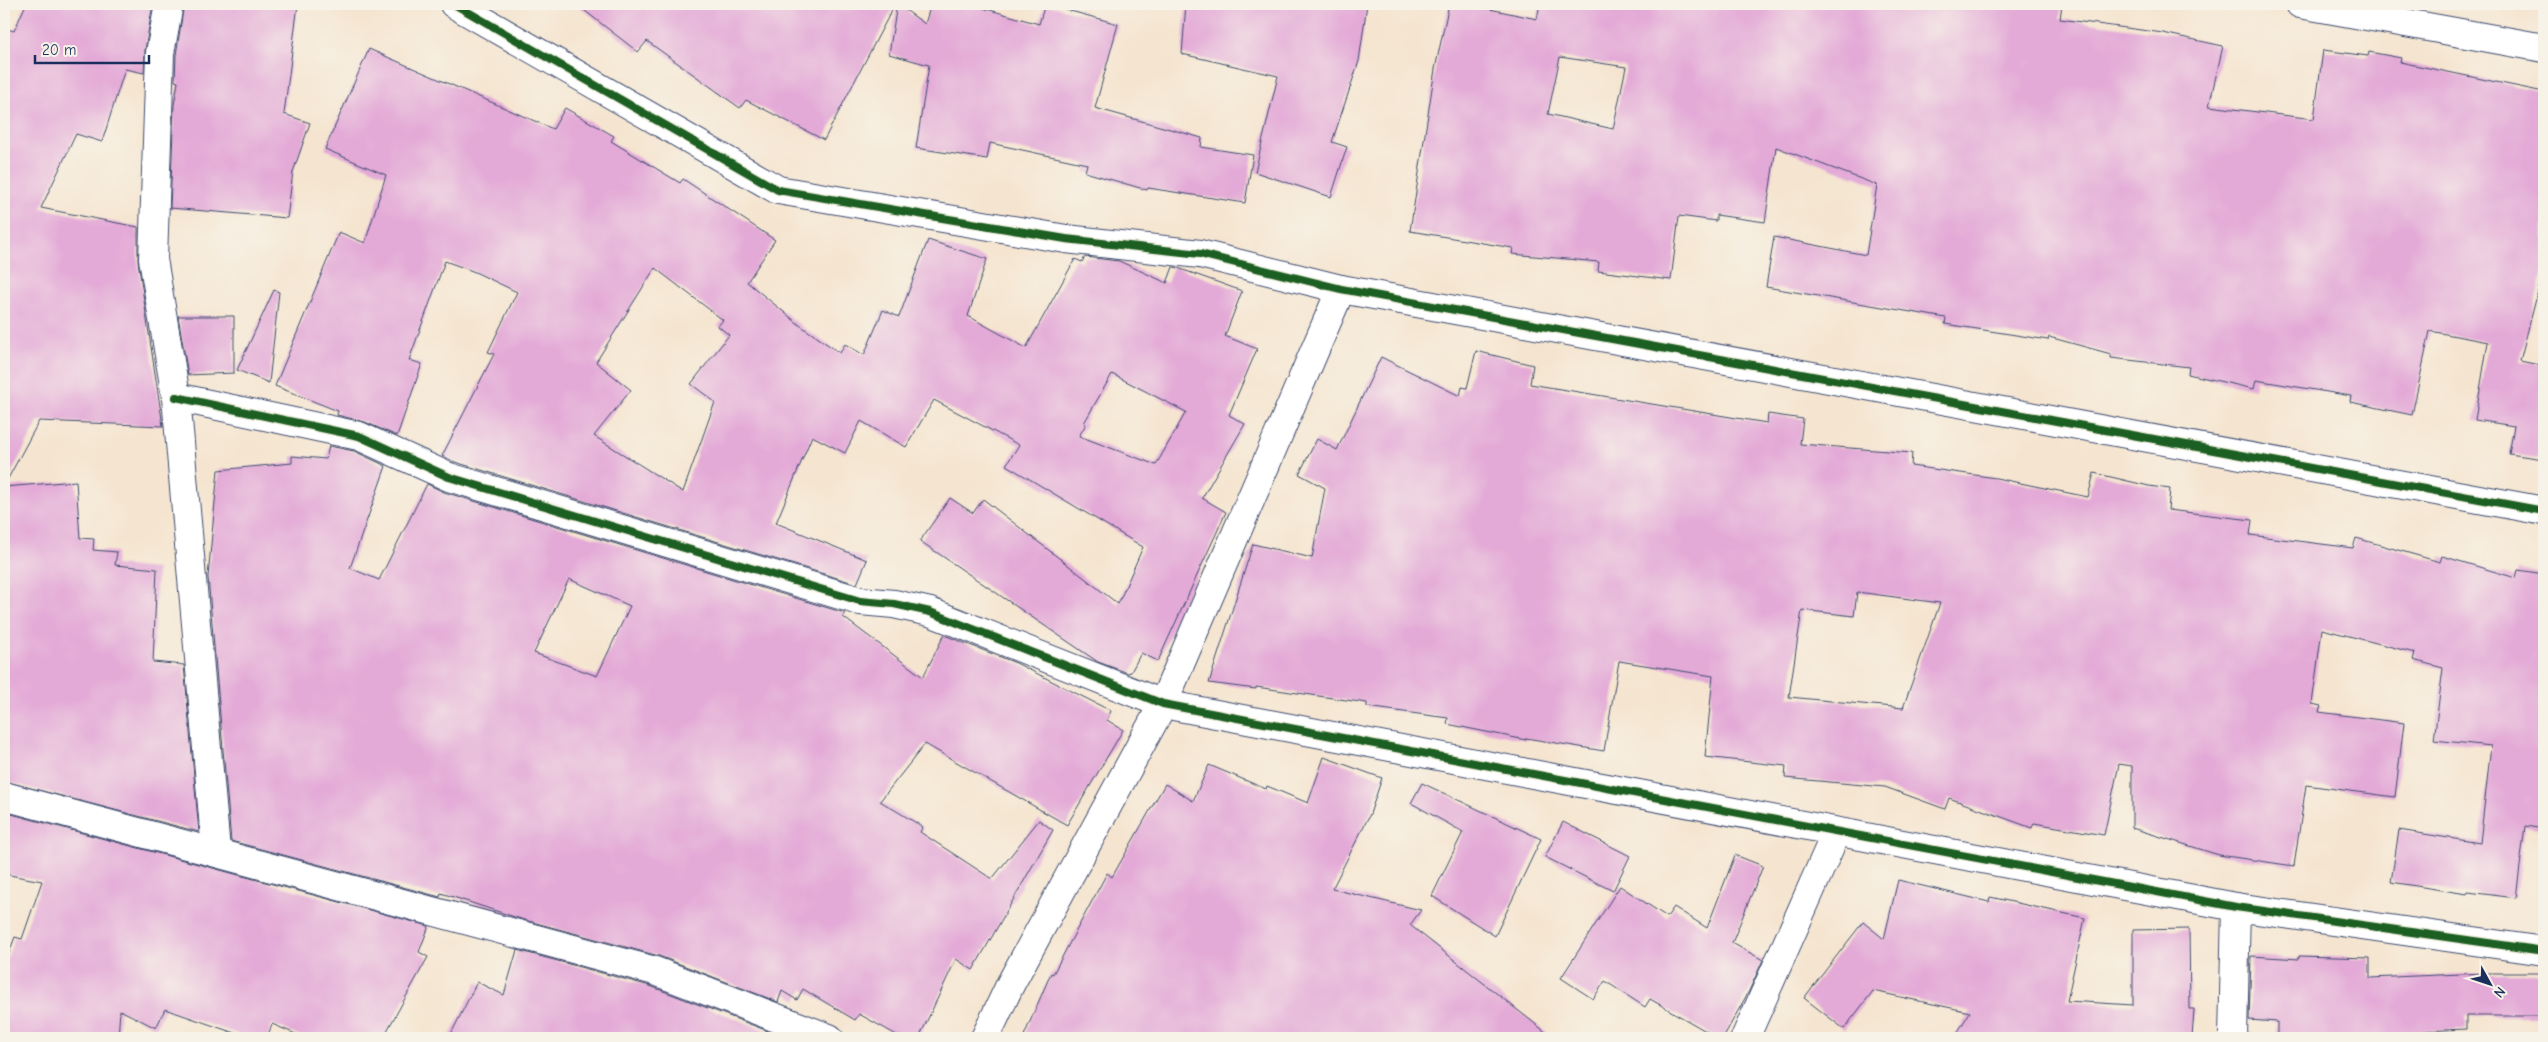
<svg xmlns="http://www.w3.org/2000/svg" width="2548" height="1042" viewBox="0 0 2548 1042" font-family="'Comic Neue',sans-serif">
<rect width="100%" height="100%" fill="#f7f3e8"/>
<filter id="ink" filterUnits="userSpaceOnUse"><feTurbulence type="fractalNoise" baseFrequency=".02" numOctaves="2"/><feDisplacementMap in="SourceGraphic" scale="10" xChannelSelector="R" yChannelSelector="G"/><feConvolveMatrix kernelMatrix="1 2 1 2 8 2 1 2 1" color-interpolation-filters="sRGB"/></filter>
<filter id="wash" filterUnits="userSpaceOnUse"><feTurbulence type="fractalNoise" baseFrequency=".0096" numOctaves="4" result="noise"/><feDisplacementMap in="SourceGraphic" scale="20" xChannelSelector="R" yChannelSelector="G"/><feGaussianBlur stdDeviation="1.12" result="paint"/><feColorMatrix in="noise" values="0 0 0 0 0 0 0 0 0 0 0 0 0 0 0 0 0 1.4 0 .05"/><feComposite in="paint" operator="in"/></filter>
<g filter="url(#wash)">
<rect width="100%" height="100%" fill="#f5e5d0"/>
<g id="blocks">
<g fill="#e3a9d7" fill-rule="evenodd">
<polygon points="26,4 153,4 145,50 144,73 125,69 102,142 76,134 41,208 138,227 138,261 163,426 39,421 4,486 4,28 14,31"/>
<polygon points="184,4 298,4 284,114 310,123 293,172 287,218 170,208 174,105 178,82 175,81 176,55"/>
<polygon points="576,4 895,4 824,140 746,100 740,108 647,41 638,52"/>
<polygon points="897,4 925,24 931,4 969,4 1039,24 1045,4 1118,24 1095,108 1202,138 1201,147 1253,155 1245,203 1148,188 1147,190 1085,172 1087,164 990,143 987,159 916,148 929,65 889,54"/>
<polygon points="1186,4 1367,4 1359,61 1332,142 1347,147 1331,197 1255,172 1278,76 1182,54"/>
<path d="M 1449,4 L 1466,4 L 1537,19 L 1540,4 L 2062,4 L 2060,19 L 2163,33 L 2223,46 L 2209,106 L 2314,119 L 2323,50 L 2368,56 L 2369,52 L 2401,58 L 2400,62 L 2544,92 L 2544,268 L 2520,361 L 2544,366 L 2544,459 L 2509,454 L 2514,426 L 2475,420 L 2488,342 L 2430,331 L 2412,415 L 2350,402 L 2351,396 L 2256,380 L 2254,389 L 2188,374 L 2189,367 L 2111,358 L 2111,354 L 2049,337 L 2048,340 L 1945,324 L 1946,318 L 1766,287 L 1774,237 L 1866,255 L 1877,185 L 1776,147 L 1765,222 L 1716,215 L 1716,221 L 1679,216 L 1671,280 L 1598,271 L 1599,262 L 1512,254 L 1513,248 L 1410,231 L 1435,69 ZM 1560,57 L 1626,67 L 1613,129 L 1548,114 Z"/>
<path d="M 369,49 L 553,129 L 565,108 L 614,136 L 611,141 L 680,183 L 683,179 L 775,240 L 747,282 L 801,326 L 840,353 L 845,344 L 864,355 L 883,310 L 899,317 L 928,240 L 987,259 L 968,316 L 1026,348 L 1075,259 L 1082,262 L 1085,257 L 1119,261 L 1167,283 L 1173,267 L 1175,267 L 1242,291 L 1225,336 L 1257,349 L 1229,415 L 1245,424 L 1202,498 L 1226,512 L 1158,661 L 1141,653 L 1131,672 L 1128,673 L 1098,662 L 920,541 L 950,498 L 973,513 L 983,499 L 1118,604 L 1143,547 L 1006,465 L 1019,445 L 934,400 L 906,447 L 861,421 L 845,453 L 812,436 L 776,523 L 867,560 L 857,584 L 455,462 L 442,456 L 494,354 L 488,352 L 517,292 L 475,272 L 445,261 L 409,360 L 422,364 L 397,436 L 365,422 L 337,415 L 338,411 L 275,386 L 339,232 L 365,243 L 386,175 L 325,149 ZM 655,268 L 723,320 L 718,326 L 729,335 L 691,384 L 715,402 L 683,492 L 594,436 L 631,390 L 596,362 ZM 1112,374 L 1186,412 L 1156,465 L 1079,436 L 1086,424 L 1084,423 Z"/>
<polygon points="274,290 279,292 269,383 237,370"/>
<polygon points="178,316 234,316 234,373 188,375"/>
<path d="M 1476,351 L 1533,365 L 1530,384 L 1767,423 L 1768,414 L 1803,419 L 1800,444 L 1912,453 L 1911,466 L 1996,478 L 2088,497 L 2094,473 L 2149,486 L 2170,489 L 2168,510 L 2252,520 L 2250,535 L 2353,548 L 2356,538 L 2440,562 L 2442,556 L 2516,578 L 2518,570 L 2544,574 L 2544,829 L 2525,826 L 2516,898 L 2468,892 L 2467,894 L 2391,882 L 2399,830 L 2480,843 L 2491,746 L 2434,740 L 2443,668 L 2413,660 L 2415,653 L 2322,629 L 2312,704 L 2321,706 L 2319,712 L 2404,723 L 2395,797 L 2306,785 L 2294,866 L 2219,855 L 2132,828 L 2132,766 L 2119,764 L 2104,835 L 2034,823 L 2032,828 L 1949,798 L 1945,809 L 1885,787 L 1785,778 L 1786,766 L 1705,757 L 1713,676 L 1619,661 L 1604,751 L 1526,738 L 1526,740 L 1447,724 L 1448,718 L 1367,707 L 1367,703 L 1256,687 L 1256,689 L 1209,683 L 1253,544 L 1312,558 L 1325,488 L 1299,474 L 1317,439 L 1337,450 L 1381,357 L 1460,396 L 1462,387 L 1467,388 ZM 1857,592 L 1940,603 L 1903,708 L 1789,697 L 1802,610 L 1854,616 Z"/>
<path d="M 329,446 L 354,451 L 386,466 L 350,568 L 379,580 L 427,484 L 444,492 L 845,613 L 843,617 L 923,677 L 944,635 L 1016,663 L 1111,711 L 1107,720 L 1123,730 L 1067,825 L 925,744 L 880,801 L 923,827 L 920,832 L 992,879 L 1039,820 L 1053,830 L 973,970 L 956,959 L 919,1038 L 902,1038 L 859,1014 L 855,1020 L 803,989 L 797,1000 L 782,991 L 778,1002 L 659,956 L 521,919 L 441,893 L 440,897 L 231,841 L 208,577 L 218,470 L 292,463 L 292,456 L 326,459 ZM 569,579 L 630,606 L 597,676 L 534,653 Z"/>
<polygon points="76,481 80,538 94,539 93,550 117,552 115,565 157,569 153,662 184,665 199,832 4,781 4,487"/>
<polygon points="1324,757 1382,778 1370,814 1332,889 1421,910 1410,925 1553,1038 1023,1038 1051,973 1053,974 1107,873 1112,877 1165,784 1193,801 1209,765 1266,789 1267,786 1308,803"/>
<polygon points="1422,783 1541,839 1495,936 1432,896 1463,832 1411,803"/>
<polygon points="4,812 429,926 419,952 428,957 383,1038 305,1038 272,1024 267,1038 249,1038 165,1009 156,1028 120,1010 118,1038 4,1038 4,966 15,937 22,939 42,881 4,874"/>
<polygon points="1563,822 1630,856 1613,891 1545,857"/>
<polygon points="1735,855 1763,866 1732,943 1763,960 1749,991 1723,1038 1718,1038 1650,999 1645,1007 1605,981 1593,999 1561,978 1620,886 1667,917 1674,907 1707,928"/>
<polygon points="1898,880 1989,902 1990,897 2085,918 2067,1001 2133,1005 2133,930 2189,929 2190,1009 2194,1009 2192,1038 1954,1038 1970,1012 1873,991 1844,1029 1804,998 1863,922 1884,939"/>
<polygon points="517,950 650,986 768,1031 765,1038 449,1038 477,982 504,995"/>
<polygon points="2251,956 2299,959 2299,956 2370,958 2370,978 2484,973 2544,973 2544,1016 2466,1016 2466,1029 2423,1031 2424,1038 2277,1038 2277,1022 2249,1020"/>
</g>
</g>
</g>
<g filter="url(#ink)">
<use href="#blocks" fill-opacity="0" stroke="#3c4a6f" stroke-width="1"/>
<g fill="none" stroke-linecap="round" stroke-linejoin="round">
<defs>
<g id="street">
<polyline points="169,4 160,53 153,259 176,397 216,851"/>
<polyline points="454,4 778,190 1066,239 1200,254 1341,289 2544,511"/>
<polyline points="2300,4 2544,48"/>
<polyline points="176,397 359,436 449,477 860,601 894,604 930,612 1163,704 2236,907 2544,951"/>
<polyline points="4,796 655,971 829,1038"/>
<polyline points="985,1038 1011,983 1163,704 1341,289"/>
<polyline points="1745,1038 1836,833"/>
<polyline points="2233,1038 2236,907"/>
</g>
</defs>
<use href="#street" stroke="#3c4a6f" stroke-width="30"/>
<use href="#street" stroke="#fff" stroke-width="28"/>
<defs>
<g id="cycleway">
<polyline points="454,4 778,190 1066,239 1200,254 1341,289 2544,511"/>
<polyline points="176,397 359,436 449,477 860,601 894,604 930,612 1163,704 2236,907 2544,951"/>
</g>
</defs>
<use href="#cycleway" stroke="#f7f3e8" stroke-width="11"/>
<use href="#cycleway" stroke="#1b5e20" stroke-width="8"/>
</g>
</g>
<rect width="2548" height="1042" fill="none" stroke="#f7f3e8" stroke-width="20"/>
<g transform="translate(2490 984) rotate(130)" stroke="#f7f3e8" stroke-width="4" paint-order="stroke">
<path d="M0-4L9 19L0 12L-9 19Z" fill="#1b2f5e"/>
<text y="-8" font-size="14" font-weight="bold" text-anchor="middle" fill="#1b2f5e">N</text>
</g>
<path d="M35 55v8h114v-8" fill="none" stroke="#1b2f5e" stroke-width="2.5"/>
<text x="42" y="55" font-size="15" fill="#1b2f5e" stroke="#f7f3e8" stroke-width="4" paint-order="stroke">20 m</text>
</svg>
